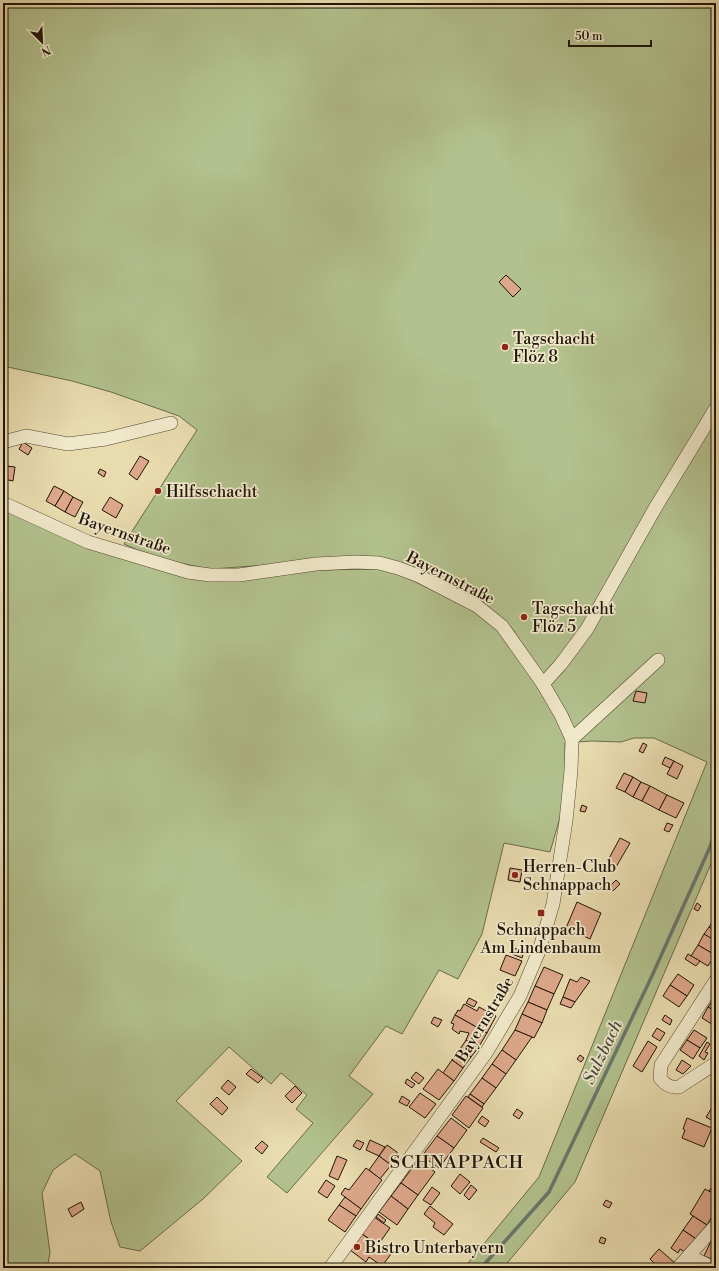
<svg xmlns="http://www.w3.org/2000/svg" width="719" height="1271" viewBox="0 0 719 1271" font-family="'Libre Bodoni',serif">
<rect width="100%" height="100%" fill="#e8dbae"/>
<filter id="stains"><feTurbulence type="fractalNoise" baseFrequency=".005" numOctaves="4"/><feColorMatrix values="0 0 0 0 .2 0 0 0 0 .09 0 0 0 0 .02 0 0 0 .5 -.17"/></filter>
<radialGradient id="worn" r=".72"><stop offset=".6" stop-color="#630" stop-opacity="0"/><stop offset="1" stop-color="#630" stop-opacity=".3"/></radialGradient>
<path fill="#b2c18d" stroke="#696b4a" d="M 3,3 L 716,3 L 716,852 L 575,1182 L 503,1268 L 464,1268 L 539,1177 L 707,762 L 654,738 L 634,738 L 621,742 L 592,741 L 565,743 L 566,797 L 550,852 L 504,843 L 482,934 L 458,979 L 439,970 L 402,1034 L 386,1026 L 349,1076 L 373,1094 L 287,1193 L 267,1177 L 313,1123 L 296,1109 L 307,1095 L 281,1073 L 271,1084 L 229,1047 L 176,1101 L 242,1161 L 203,1199 L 140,1251 L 120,1247 L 111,1222 L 100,1171 L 75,1154 L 53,1170 L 42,1193 L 50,1253 L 47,1268 L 3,1268 L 3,509 L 44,527 L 239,580 L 316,570 L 378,569 L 396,573 L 416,582 L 474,611 L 488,621 L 506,639 L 515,632 C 488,598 422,567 380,557 L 211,569 C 181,564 151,557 124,544 L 197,430 L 179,416 L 111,392 L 72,381 L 3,366 Z"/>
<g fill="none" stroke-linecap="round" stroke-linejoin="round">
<polyline stroke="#69776e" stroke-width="3.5" points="481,1268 549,1192 651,978 710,847 716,828"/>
</g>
<g fill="#dda88a" stroke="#201507">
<polygon points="506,275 521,289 513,297 499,282"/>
<polygon points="23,442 32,448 28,455 19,449"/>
<polygon points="140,456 149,461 137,480 129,474"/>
<polygon points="3,466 6,466 3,488"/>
<polygon points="6,466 15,467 13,481 4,479"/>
<polygon points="100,469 106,472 104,477 98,473"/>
<polygon points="54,486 64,491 55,506 46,501"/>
<polygon points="64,491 73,497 65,512 55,506"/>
<polygon points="73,497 83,502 75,517 65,512"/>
<polygon points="110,497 123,505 116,518 102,510"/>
<polygon points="636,691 647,693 645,703 633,701"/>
<polygon points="643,743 647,745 643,753 639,751"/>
<polygon points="665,757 674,761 670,768 662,764"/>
<polygon points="674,761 683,766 677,779 667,774"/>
<polygon points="624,773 633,777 625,792 616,788"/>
<polygon points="633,777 641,782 633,797 625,792"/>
<polygon points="641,782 650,786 642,801 633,797"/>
<polygon points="650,786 667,795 659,810 642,801"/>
<polygon points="667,795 684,803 676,818 659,810"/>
<polygon points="582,805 587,807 585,812 580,811"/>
<polygon points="667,823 673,825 669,832 664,830"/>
<polygon points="620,838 630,843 616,867 607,862"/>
<polygon points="510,868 522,870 520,882 508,880"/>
<polygon points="616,880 620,884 613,891 609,887"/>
<polygon points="577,902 601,913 590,939 566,928"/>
<polygon points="697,903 701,906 698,911 694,909"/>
<polygon points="716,916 716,932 709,927"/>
<polygon points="709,927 716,932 713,940 704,934"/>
<polygon points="704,934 716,941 715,955 698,945"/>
<polygon points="698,945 715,955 708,966 691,956"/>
<polygon points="514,948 524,952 522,958 512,954"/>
<polygon points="688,954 700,961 696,966 685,959"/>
<polygon points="506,955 522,961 515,976 500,970"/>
<polygon points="544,967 563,975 554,994 535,986"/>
<polygon points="678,974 694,985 687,996 670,985"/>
<polygon points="581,977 590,981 575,1002 563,997 570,979 577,982"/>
<polygon points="670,985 687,996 679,1007 663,996"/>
<polygon points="535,986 554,994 547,1010 528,1002"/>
<polygon points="563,997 575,1002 571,1008 560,1004"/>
<polygon points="715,997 716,998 716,1012 708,1007"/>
<polygon points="469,998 477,1002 474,1007 466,1003"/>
<polygon points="528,1002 547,1010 542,1023 522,1014"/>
<polygon points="464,1004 477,1011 479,1007 496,1016 487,1033 455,1015 458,1010 460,1011"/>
<polygon points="708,1007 716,1012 715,1026 702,1018"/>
<polygon points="522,1014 542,1023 534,1038 515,1030"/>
<polygon points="455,1015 487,1033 478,1048 466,1040 469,1033 460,1031 459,1034 452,1029 454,1024 451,1023"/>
<polygon points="665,1015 672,1020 670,1025 662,1020"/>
<polygon points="434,1017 442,1020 438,1027 431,1023"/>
<polygon points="657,1028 665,1033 660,1041 652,1036"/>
<polygon points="515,1030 532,1037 516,1060 502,1050"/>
<polygon points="694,1030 707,1038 700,1048 687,1040"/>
<polygon points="715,1034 716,1035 716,1044 711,1041"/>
<polygon points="466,1040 478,1048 471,1057 460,1049"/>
<polygon points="687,1040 700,1048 693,1059 680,1050"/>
<polygon points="648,1041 657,1047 642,1072 633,1066"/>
<polygon points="707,1042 710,1044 705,1052 708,1053 704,1060 699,1056"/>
<polygon points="460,1049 471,1057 463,1068 452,1060"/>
<polygon points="502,1050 516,1060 506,1074 492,1064"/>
<polygon points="580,1055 584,1058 581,1062 577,1059"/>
<polygon points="452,1060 463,1068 454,1081 443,1073"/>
<polygon points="682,1060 691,1066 683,1074 676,1070"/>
<polygon points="492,1064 506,1074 496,1088 482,1078"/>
<polygon points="251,1069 263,1078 258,1083 246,1074"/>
<polygon points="438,1069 454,1081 439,1100 423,1089"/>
<polygon points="416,1072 424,1078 419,1084 411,1078"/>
<polygon points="482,1078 496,1088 484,1104 470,1094"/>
<polygon points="407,1079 415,1084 412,1088 405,1083"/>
<polygon points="228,1080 236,1087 229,1095 221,1088"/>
<polygon points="295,1086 302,1093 292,1103 285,1096"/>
<polygon points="420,1093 436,1104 425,1118 409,1107"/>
<polygon points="470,1094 484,1104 482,1107 468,1097"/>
<polygon points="402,1096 410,1101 407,1106 399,1102"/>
<polygon points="466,1096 483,1108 469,1128 452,1115"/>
<polygon points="217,1097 228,1108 222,1115 210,1104"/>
<polygon points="713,1106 716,1108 716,1123 706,1117"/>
<polygon points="517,1109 523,1113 519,1119 513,1115"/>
<polygon points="482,1116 489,1121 485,1127 478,1122"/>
<polygon points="451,1118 467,1130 454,1148 437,1136"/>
<polygon points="687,1118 712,1128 704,1147 682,1138 685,1130 683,1129"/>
<polygon points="437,1136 454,1148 439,1168 422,1156"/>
<polygon points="483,1138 499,1148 496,1152 480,1142"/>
<polygon points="357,1140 364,1143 360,1150 353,1146"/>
<polygon points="370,1140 385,1147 379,1156 366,1150"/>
<polygon points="262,1141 268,1146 262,1154 255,1148"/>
<polygon points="387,1145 397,1152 397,1155 391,1165 379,1156"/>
<polygon points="337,1156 347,1160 338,1180 329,1176"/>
<polygon points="379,1156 391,1165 380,1179 369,1170"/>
<polygon points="418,1160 435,1172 418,1195 401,1183"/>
<polygon points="366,1168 382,1180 361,1209 341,1194 345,1188 349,1190"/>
<polygon points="460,1174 470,1182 460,1194 451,1186"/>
<polygon points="326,1180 335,1186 327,1198 318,1192"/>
<polygon points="716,1181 716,1195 709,1191"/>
<polygon points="401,1183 418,1195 408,1209 391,1196"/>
<polygon points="471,1185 477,1190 469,1200 464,1195"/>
<polygon points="432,1187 440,1193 431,1205 423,1200"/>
<polygon points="705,1189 716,1195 716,1210 707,1225 690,1214"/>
<polygon points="391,1196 408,1209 397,1225 379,1212"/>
<polygon points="345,1197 361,1209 356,1216 339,1205"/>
<polygon points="606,1200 612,1203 609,1208 603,1205"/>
<polygon points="81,1202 84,1209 72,1217 68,1209"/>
<polygon points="339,1205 356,1216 345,1232 328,1220"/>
<polygon points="430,1206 453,1224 444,1235 433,1227 435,1223 424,1214"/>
<polygon points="378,1214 386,1220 384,1223 376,1217"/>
<polygon points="693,1216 707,1225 696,1239 683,1230"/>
<polygon points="374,1217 390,1228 378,1245 362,1234"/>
<polygon points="683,1230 696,1239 686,1253 680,1249 678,1253 671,1248"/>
<polygon points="362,1234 391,1254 382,1266 369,1257 366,1262 350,1250"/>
<polygon points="601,1237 606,1239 604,1244 599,1242"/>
<polygon points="712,1239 716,1240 716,1261 704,1256"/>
<polygon points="659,1249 676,1264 672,1268 659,1268 650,1259"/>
</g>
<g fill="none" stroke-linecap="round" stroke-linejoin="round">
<defs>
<g id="minor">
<polyline points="3,442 26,436 68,444 106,439 171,423"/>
<polyline points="3,503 88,542 188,572 210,575 239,575 316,564 356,562 379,563 398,568 419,576 477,606 502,626 543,684 561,715 572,739 571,771 566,821 553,904 539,951 520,996 486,1053 330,1268"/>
<polyline points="543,684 561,664 587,629 654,510 716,408"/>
<polyline points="572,739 658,660"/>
<path d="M 716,980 L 661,1065 L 660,1078 C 665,1085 670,1088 679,1087 L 716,1063"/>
<polyline points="689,1256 714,1268"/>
<polyline points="678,1268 716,1225"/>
</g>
</defs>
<use href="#minor" stroke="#524631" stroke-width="14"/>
<use href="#minor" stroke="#f0e8ca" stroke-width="13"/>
</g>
<g fill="#8f2418" stroke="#f0e8ca" stroke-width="1.5">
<circle cx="505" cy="347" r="4"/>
<circle cx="158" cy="491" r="4"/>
<circle cx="524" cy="617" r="4"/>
<circle cx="515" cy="875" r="4"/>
<rect x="537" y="909" width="8" height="8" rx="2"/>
<circle cx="357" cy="1247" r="4"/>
</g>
<g text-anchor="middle" stroke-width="3.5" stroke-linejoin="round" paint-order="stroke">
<g font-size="16" fill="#201507" stroke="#f0e8ca" text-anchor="start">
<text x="513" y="344">Tagschacht<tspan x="513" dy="18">Flöz 8</tspan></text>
<text x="166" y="497">Hilfsschacht</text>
<text x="532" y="614">Tagschacht<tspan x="532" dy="18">Flöz 5</tspan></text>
<text x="523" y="872">Herren-Club<tspan x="523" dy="18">Schnappach</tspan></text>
<text x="541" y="935" text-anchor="middle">Schnappach<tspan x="541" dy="18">Am Lindenbaum</tspan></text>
<text x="365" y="1253">Bistro Unterbayern</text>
</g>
<g font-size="16" fill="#201507" stroke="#f0e8ca">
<text transform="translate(125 533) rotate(19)" y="6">Bayernstraße</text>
<text transform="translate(451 577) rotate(27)" y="6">Bayernstraße</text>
<text transform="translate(484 1019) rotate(-59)" y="6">Bayernstraße</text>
</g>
<g font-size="17" font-style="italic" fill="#4a4e43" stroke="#f0e8ca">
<text transform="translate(602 1052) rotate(-64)" y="6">Sulzbach</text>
</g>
<g font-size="18" letter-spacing="1" fill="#201507" stroke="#f0e8ca">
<text x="457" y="1168">SCHNAPPACH</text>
</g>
</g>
<rect width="719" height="1271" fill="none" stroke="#e8dbae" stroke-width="16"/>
<rect x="4" y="4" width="711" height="1263" fill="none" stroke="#201507" stroke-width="2"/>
<rect x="8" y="8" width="703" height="1255" fill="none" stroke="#201507"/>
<g transform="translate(42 42) rotate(156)" stroke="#f0e8ca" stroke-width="3" paint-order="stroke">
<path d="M0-3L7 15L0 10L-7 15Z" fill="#201507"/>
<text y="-6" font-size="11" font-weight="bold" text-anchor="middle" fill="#201507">N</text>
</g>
<path d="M569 40v6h82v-6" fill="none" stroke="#201507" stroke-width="2"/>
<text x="575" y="40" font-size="12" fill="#201507" stroke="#f0e8ca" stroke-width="3" paint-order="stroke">50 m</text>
<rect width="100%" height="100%" filter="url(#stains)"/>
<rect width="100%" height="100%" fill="url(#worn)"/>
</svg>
